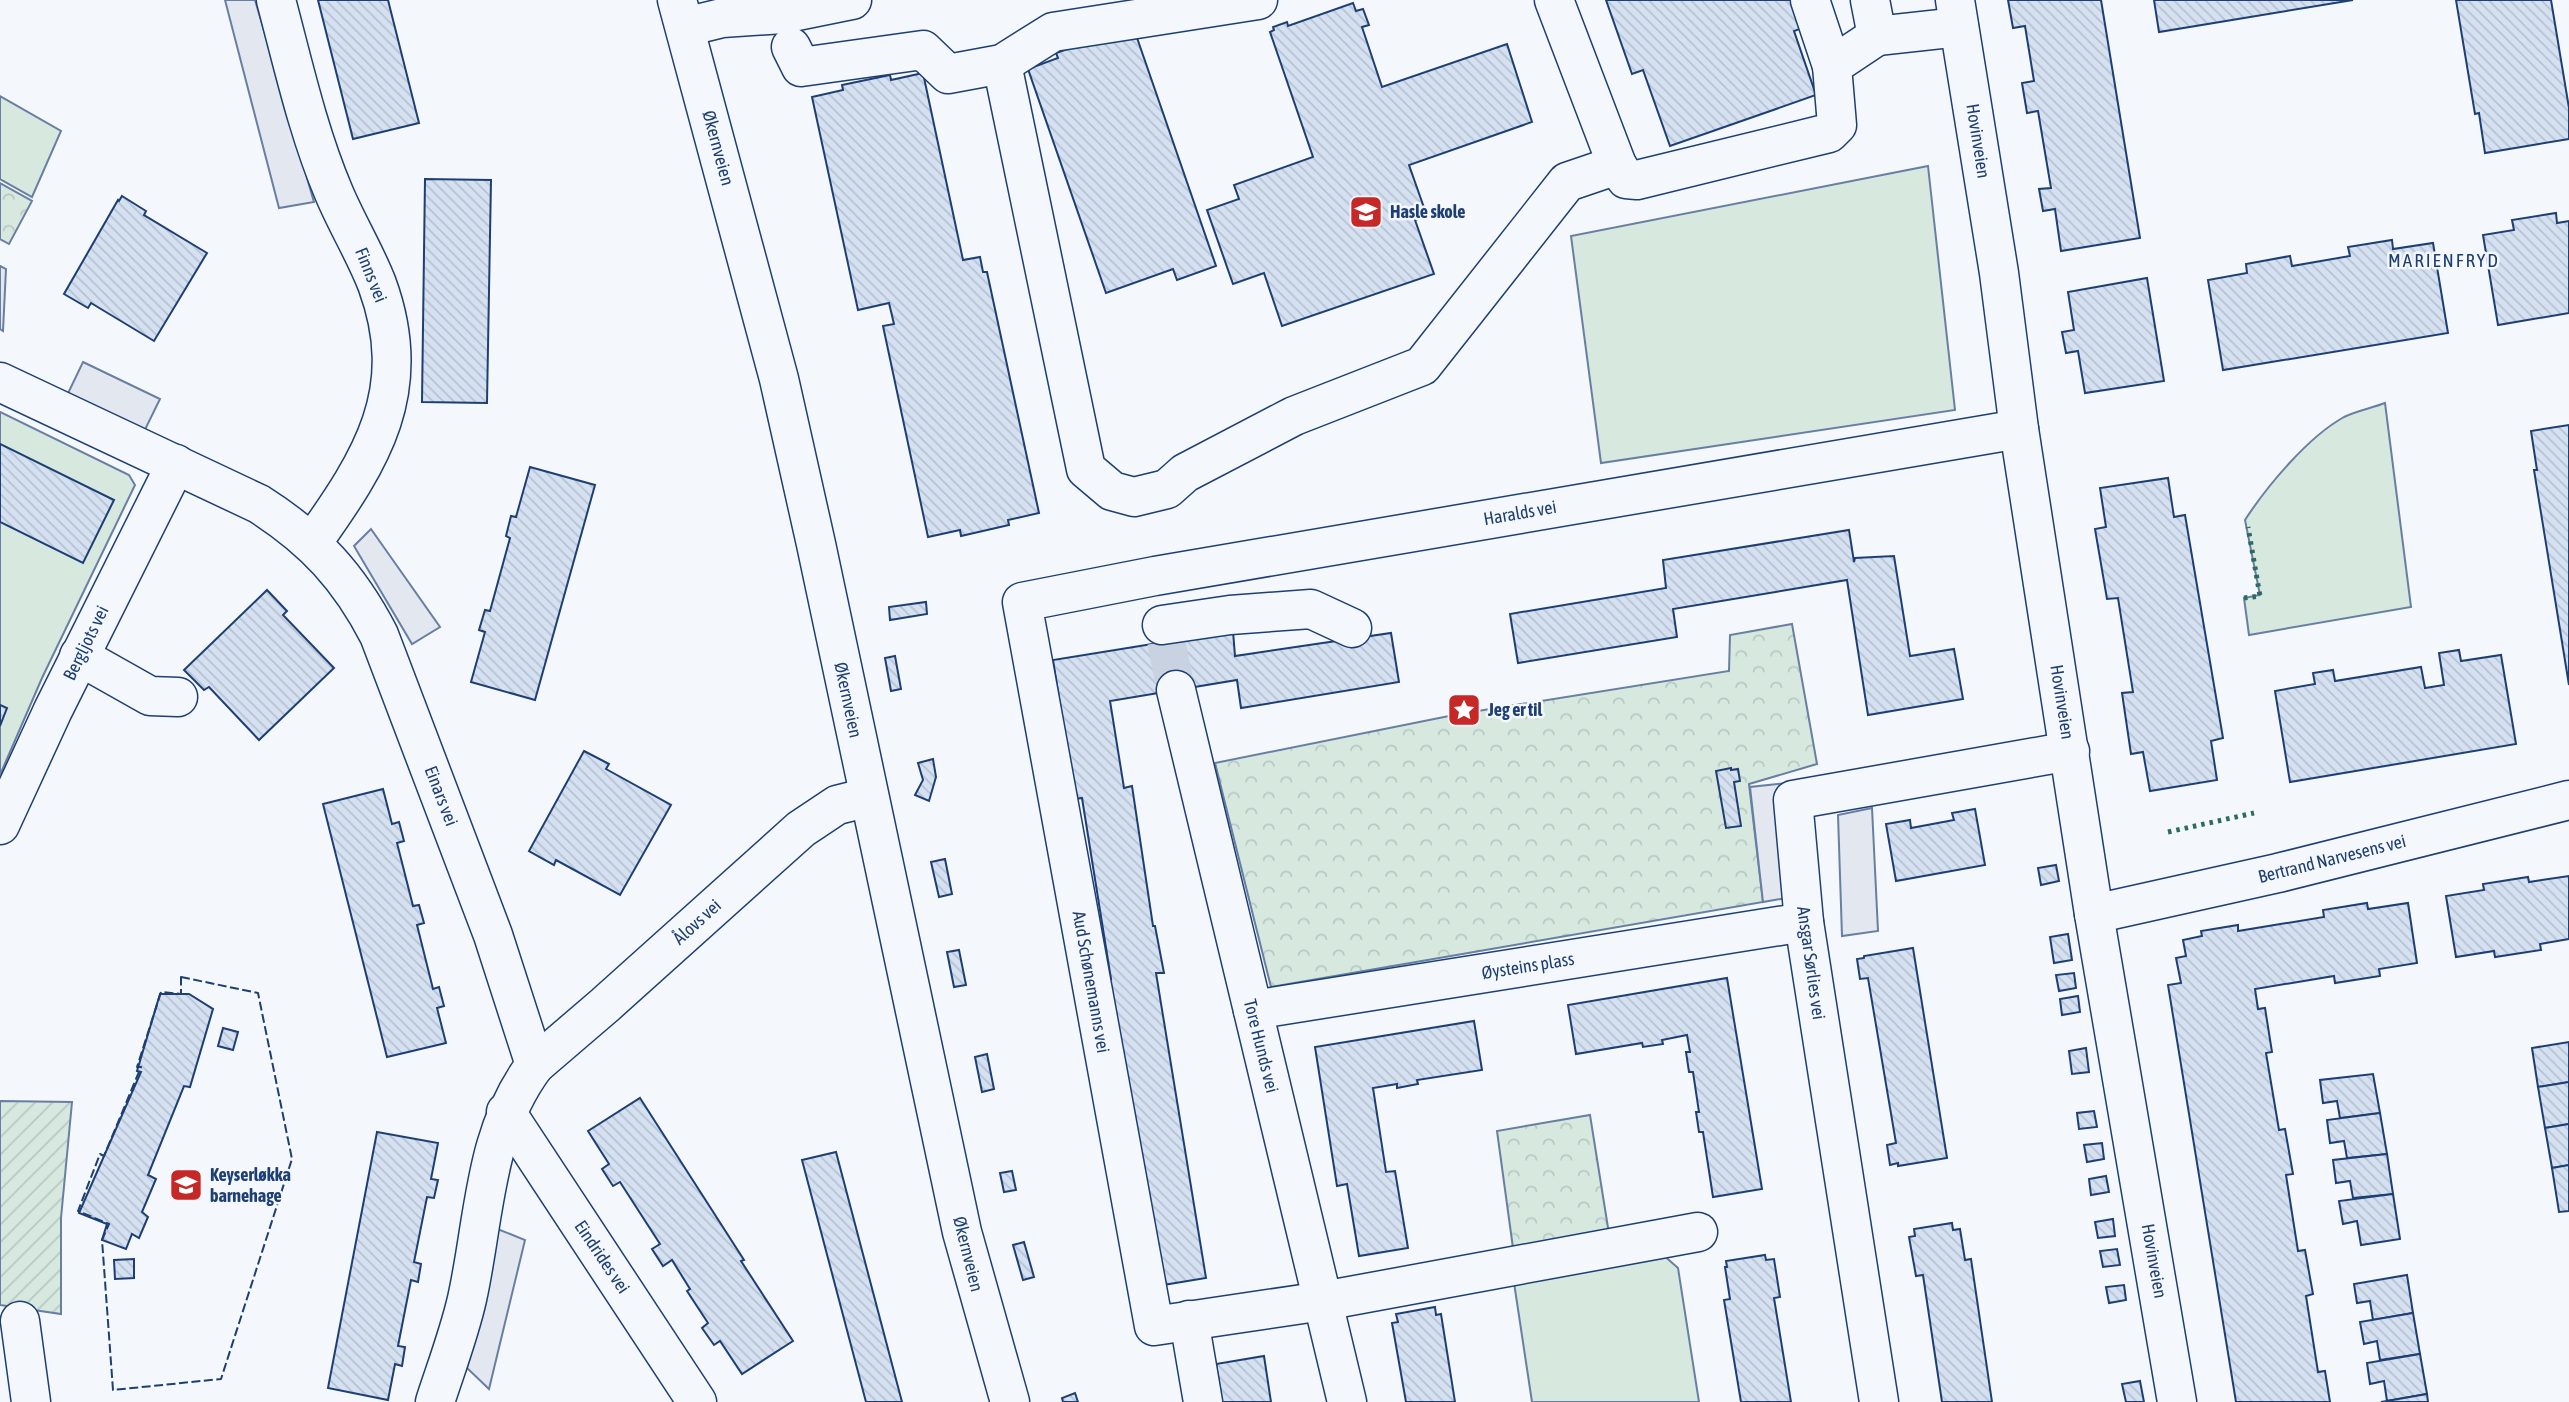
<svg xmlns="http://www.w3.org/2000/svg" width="2569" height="1402" viewBox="0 0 2569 1402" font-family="'Asap Condensed',sans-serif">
<defs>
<pattern id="park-crowns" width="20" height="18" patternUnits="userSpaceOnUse" patternTransform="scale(1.75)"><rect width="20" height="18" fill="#d7e8df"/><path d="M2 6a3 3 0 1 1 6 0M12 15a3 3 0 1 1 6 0" fill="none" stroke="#b8c8c3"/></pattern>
<pattern id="garden-furrows" width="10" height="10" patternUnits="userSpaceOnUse" patternTransform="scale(1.75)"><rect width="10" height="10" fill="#d7e8df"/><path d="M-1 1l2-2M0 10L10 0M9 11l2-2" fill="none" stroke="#b8c8c3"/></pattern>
<pattern id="building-back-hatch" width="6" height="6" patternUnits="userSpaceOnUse" patternTransform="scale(1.75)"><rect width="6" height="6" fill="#d5e0f0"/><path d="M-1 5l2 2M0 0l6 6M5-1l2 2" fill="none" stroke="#b6c1d1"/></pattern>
</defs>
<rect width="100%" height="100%" fill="#f4f7fb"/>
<g fill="#d7e8df" stroke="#687fa3" stroke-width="2">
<polygon points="0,96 61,131 32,197 0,179"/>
<polygon points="1928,166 1955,410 1601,463 1571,236"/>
<path d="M 2385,403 L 2411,607 L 2249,635 L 2244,598 L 2260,595 L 2245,520 C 2267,486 2308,437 2344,417 C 2356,411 2372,408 2385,403 Z"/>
<polygon points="0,412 129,475 135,485 42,678 0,775"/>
<polygon points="1661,1253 1678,1268 1699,1402 1532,1402 1513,1276"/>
</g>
<g fill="url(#park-crowns)" stroke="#687fa3" stroke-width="2">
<polygon points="0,183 32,201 9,244 0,239"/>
<polygon points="1792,624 1817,764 1749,784 1763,902 1271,987 1215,763 1459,714 1729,671 1730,635"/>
<polygon points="1590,1115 1609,1234 1513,1248 1497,1131"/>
</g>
<polygon fill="url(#garden-furrows)" stroke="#687fa3" stroke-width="2" points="0,1101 72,1102 61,1218 61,1314 0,1305"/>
<g fill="#e3e8f0" stroke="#687fa3" stroke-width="2">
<polygon points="225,0 255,0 314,202 279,208"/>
<polygon points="0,266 6,269 3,331 0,329"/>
<polygon points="83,362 160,399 137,446 60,410"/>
<polygon points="371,529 440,627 412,644 354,546"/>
<polygon points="1786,783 1792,897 1763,902 1750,787"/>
<polygon points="1872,808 1878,931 1842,936 1838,815"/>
<polygon points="495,1228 525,1240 489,1389 467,1368"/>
</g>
<g fill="url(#building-back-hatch)" stroke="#1d3f73" stroke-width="2">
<polygon points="318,0 388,0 419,123 353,139"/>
<polygon points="1606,0 1795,0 1805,27 1794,31 1816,95 1670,146 1643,70 1632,74"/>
<polygon points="2008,0 2101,0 2140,238 2061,251 2055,209 2043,211 2039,189 2051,188 2038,111 2027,113 2022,83 2034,81 2025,26 2013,28"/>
<polygon points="2154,0 2353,0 2159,32"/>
<polygon points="2456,0 2551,0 2569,108 2569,139 2485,153 2479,113 2475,114"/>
<polygon points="1353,3 1356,11 1363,9 1369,25 1362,27 1382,87 1507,44 1532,122 1409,165 1427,216 1415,220 1434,274 1282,326 1264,273 1233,284 1207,210 1239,199 1234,185 1313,157 1270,32 1274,30 1273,27 1287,22 1288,26"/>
<polygon points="1135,32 1216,266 1177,280 1173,269 1106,293 1028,69 1058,58 1056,53 1103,37"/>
<polygon points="923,73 963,260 980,257 983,272 987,272 1039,513 1008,520 1009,525 961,536 960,530 928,537 883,326 894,324 889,303 858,310 812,97 843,90 842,85 890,75 891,80"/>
<polygon points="425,179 491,180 487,403 422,402"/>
<polygon points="122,196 146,211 144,215 207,253 154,341 91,303 88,308 64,294 118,200 119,201"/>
<polygon points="2556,213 2557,223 2569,221 2569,313 2498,325 2483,235 2514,230 2512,220"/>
<polygon points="2392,240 2393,249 2433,243 2448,333 2223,370 2208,280 2247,273 2246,264 2290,256 2292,266 2350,256 2348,247"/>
<polygon points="2147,278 2164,381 2085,393 2078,351 2066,353 2062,332 2074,330 2068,292"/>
<polygon points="2569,425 2569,685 2534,470 2537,470 2531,431"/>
<polygon points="0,444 114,500 83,563 0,522"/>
<polygon points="530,467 595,485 535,700 471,682 485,632 479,630 485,610 490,611 510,538 506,536 511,516 516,517"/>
<polygon points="2168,478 2174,517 2185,515 2223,738 2211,741 2217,780 2150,791 2143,752 2131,754 2122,693 2133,692 2118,598 2107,599 2095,529 2106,527 2100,488"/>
<polygon points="1849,530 1854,562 1855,558 1894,556 1910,656 1954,649 1963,699 1868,715 1847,580 1673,609 1677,637 1518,663 1510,614 1666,588 1663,560"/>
<polygon points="267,590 287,611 283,615 334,668 259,740 209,687 204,690 184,670"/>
<polygon points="926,602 927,614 890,620 889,607"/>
<polygon points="1233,631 1235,656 1391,633 1399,682 1241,708 1237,680 1110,701 1124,788 1132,786 1153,926 1155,926 1164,973 1156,973 1206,1278 1157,1286 1107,979 1111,979 1082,798 1075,799 1053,660"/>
<polygon points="2459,650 2461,661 2501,655 2516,744 2290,782 2275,691 2315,684 2313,673 2333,670 2335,681 2421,667 2425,688 2444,685 2439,653"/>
<polygon points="895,656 901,689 891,691 885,658"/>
<polygon points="0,705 7,708 0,726"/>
<polygon points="584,751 609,764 606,769 671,805 620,895 556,860 554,865 529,851"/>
<polygon points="933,759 936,777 929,801 915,795 923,780 918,763"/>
<polygon points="1731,768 1731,770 1738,769 1740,781 1734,782 1741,826 1726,828 1716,771"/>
<polygon points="383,789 392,824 399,822 404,841 397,843 413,906 419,905 424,923 417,925 433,989 439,987 444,1006 437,1008 446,1043 387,1057 323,804"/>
<polygon points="1975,809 1985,865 1896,881 1886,824 1910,820 1911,828 1954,820 1952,813"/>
<polygon points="945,859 952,894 939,897 931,862"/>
<polygon points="2056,865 2059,881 2041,885 2038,868"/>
<polygon points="2569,876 2569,939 2540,944 2541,950 2495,957 2494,951 2456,957 2446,896 2484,890 2483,884 2528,877 2529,882"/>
<polygon points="2367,903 2368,909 2408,903 2417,963 2379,969 2380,976 2335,983 2334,976 2255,989 2258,1009 2265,1008 2272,1052 2266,1053 2279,1130 2285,1129 2293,1174 2286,1175 2298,1251 2305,1250 2313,1294 2306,1296 2318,1372 2325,1371 2330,1402 2236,1402 2168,985 2181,983 2176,958 2186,956 2183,940 2202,936 2201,931 2238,925 2238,931 2324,917 2323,910"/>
<polygon points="2068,934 2072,960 2054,963 2050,937"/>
<polygon points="1913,948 1947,1158 1898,1166 1898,1163 1890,1165 1887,1145 1896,1143 1868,978 1860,979 1857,959 1864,958 1864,956"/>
<polygon points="959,950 966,985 954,987 947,952"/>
<polygon points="2074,973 2076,988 2059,991 2056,975"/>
<polygon points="1727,978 1762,1189 1713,1197 1703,1132 1699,1132 1696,1112 1699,1112 1693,1072 1689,1072 1686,1052 1690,1052 1687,1035 1662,1040 1663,1044 1643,1047 1642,1043 1576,1054 1568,1005"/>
<polygon points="160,994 189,994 213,1009 190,1087 184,1086 148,1175 156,1179 142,1212 148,1217 139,1238 132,1234 126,1249 102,1240 107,1224 79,1213 141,1072 137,1071"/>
<polygon points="2078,996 2080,1012 2062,1015 2060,999"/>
<polygon points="1474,1021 1482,1070 1417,1080 1418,1084 1397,1088 1397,1084 1373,1088 1386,1172 1395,1171 1408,1248 1359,1256 1347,1184 1337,1186 1315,1047"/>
<polygon points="223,1028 238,1032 233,1050 218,1046"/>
<polygon points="2569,1042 2569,1082 2538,1087 2532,1048"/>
<polygon points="2086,1048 2089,1072 2072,1074 2069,1051"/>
<polygon points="987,1054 994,1089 982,1092 975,1057"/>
<polygon points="2373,1074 2380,1113 2340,1118 2337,1101 2323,1103 2320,1080"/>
<polygon points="2569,1082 2569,1124 2545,1128 2538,1087"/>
<polygon points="640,1098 744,1260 741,1261 793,1341 742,1374 720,1341 714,1345 702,1328 708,1323 687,1291 690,1289 672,1260 663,1266 652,1249 660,1244 620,1182 613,1186 602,1169 609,1164 588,1131"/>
<polygon points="2094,1111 2097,1127 2079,1129 2077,1113"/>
<polygon points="2380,1113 2387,1154 2347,1158 2344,1141 2330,1143 2327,1120"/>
<polygon points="2569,1124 2569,1165 2552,1168 2545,1128"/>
<polygon points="377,1132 438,1143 431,1179 438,1180 434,1198 427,1197 414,1262 421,1264 418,1282 411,1280 398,1346 405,1347 402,1366 395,1364 388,1400 328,1388"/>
<polygon points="2102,1143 2104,1159 2087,1162 2084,1145"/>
<polygon points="836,1152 902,1402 866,1402 802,1160"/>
<polygon points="2387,1154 2393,1194 2353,1198 2350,1181 2336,1183 2333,1160"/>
<polygon points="2569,1165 2569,1211 2559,1212 2552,1168"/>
<polygon points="1012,1171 1016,1190 1004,1192 1000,1173"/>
<polygon points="2106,1176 2109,1192 2091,1195 2089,1179"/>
<polygon points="2393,1194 2400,1239 2361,1245 2357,1221 2343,1224 2339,1201"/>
<polygon points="2113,1219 2115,1236 2098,1238 2095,1222"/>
<polygon points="1952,1223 1953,1230 1960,1229 1965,1260 1971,1259 1992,1402 1942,1402 1923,1275 1916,1276 1909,1237 1915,1236 1914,1229"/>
<polygon points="1024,1242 1034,1277 1023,1280 1013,1245"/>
<polygon points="2117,1249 2120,1265 2103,1267 2100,1251"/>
<polygon points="1765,1255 1766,1260 1774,1259 1780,1297 1774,1298 1791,1402 1741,1402 1724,1300 1730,1299 1725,1267 1727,1267 1726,1261"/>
<polygon points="134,1259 134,1278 115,1279 114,1260"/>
<polygon points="2407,1275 2413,1313 2373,1320 2370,1301 2357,1303 2354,1284"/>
<polygon points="2124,1285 2126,1300 2109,1303 2106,1287"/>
<polygon points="1435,1307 1436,1315 1441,1314 1455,1402 1406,1402 1392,1323 1398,1322 1396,1314"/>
<polygon points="2413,1313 2420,1354 2380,1360 2377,1341 2364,1344 2360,1322"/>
<polygon points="2420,1354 2427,1394 2387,1401 2384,1381 2370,1384 2367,1363"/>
<polygon points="1264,1356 1271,1402 1222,1402 1216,1364"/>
<polygon points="2140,1381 2144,1402 2126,1402 2122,1384"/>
<polygon points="1075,1393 1078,1402 1063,1402 1062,1398"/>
<polygon points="2427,1394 2428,1402 2381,1402 2387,1401"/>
</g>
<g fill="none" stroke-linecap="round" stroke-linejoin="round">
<polyline stroke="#c9d2e0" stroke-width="38" stroke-dasharray="38 19" stroke-linecap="butt" points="1166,641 1176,690"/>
<defs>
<g id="minor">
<path d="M 276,0 C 293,64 308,132 334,193 C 347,224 365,253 377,284 C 416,390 372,459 312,543"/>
<polyline points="1554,0 1617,165 1626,179 1637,180 1829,133 1837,125 1832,66 1877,36"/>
<polyline points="1810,0 1832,66"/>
<polyline points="1870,0 1877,36 1959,27"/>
<polyline points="1955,0 1999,273 2019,429 2094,914 2177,1402"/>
<polyline points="685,27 722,18 783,14 852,0"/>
<polyline points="791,47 801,67 923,50 948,74 1002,64 1053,32 1258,0"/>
<polyline points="1002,64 1086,469 1112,491 1134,497 1167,489 1185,473 1294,416 1422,366 1567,182 1617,165"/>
<path d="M 0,382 L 259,504 C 314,539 349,577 379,635 L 493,935 L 535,1065 C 483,1134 485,1218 467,1299 C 459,1334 446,1368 435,1402"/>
<polyline points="1162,625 1230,615 1311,609 1352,628"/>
<polyline points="79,656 150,696 178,697"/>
<polyline points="1176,690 1347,1402"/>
<polyline points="0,825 53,710 176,464"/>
<polyline points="2094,914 2278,873 2569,800"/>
<polyline points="1253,1010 1804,922"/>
<polyline points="535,1065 605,1005 801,829 837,805 869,797"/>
<polyline points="506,1112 697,1402"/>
<polyline points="1698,1232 1323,1301 1154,1326 1022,602 1155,576 2019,429"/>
<polyline points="1189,1320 1203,1402"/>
<polyline points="20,1321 31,1402"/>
<polyline points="1879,1402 1804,922 1793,800 2070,751"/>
</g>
<polyline id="major" points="677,0 779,379 816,544 962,1232 1010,1402"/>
</defs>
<use href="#minor" stroke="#1d3f73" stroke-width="41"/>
<use href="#major" stroke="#1d3f73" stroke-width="41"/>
<use href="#minor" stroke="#f4f7fb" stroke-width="38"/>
<use href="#major" stroke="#f4f7fb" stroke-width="38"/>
<g stroke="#2c6c60" stroke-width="5" stroke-dasharray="3.5 5" stroke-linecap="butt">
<polyline points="2244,598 2260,596 2248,527"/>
<polyline points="2168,832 2254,813"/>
</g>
<polygon stroke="#1d3f73" stroke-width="2" stroke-dasharray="9 3.5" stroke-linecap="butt" points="181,977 258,993 292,1159 221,1379 113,1390 102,1240 109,1224 78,1211 100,1154 104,1156 141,1067 137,1067 161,992 181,994"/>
</g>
<defs>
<symbol id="school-square" viewBox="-11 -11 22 22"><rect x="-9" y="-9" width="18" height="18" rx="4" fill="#c62828" stroke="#f4f7fb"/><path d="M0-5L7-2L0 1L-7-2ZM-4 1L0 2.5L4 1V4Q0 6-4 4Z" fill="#fff"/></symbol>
<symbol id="sight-square" viewBox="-11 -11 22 22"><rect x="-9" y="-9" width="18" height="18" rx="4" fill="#c62828" stroke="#f4f7fb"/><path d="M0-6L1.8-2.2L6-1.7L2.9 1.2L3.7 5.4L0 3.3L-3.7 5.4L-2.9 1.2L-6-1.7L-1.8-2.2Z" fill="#fff"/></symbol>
</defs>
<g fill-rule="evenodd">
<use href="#school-square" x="1347" y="193" width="38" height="38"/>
<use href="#sight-square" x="1445" y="691" width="38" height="38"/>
<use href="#school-square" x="167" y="1166" width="38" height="38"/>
</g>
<g text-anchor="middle" stroke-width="5" stroke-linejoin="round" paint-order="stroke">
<g font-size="18" fill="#1d3f73" stroke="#f4f7fb">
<text transform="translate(1978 141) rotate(81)" y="6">Hovinveien</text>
<text transform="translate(718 148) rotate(75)" y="6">Økernveien</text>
<text transform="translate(371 275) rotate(68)" y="6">Finns vei</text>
<text transform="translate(1520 513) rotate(-10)" y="6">Haralds vei</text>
<text transform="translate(86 643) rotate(-64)" y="6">Bergljots vei</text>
<text transform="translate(848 700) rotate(78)" y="6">Økernveien</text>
<text transform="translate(2062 702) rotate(81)" y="6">Hovinveien</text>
<text transform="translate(441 796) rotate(69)" y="6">Einars vei</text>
<text transform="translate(2332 859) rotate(-14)" y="6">Bertrand Narvesens vei</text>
<text transform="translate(697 922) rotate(-42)" y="6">Ålovs vei</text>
<text transform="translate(1811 963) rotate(82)" y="6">Ansgar Sørlies vei</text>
<text transform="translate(1528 966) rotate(-9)" y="6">Øysteins plass</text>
<text transform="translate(1091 982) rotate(80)" y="6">Aud Schønemanns vei</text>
<text transform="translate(1261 1046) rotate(76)" y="6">Tore Hunds vei</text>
<text transform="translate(968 1254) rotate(76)" y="6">Økernveien</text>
<text transform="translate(602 1257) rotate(56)" y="6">Eindrides vei</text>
<text transform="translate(2154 1261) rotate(80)" y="6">Hovinveien</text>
</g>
<g font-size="18" font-weight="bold" fill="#1d3f73" stroke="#f4f7fb" text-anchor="start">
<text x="1390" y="218">Hasle skole</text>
<text x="1488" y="716">Jeg er til</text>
<text x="210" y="1181">Keyserløkka<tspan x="210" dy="21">barnehage</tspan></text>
</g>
<g font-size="19" letter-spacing="2" fill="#1d3f73" stroke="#f4f7fb">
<text x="2444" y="267">MARIENFRYD</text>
</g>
</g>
</svg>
